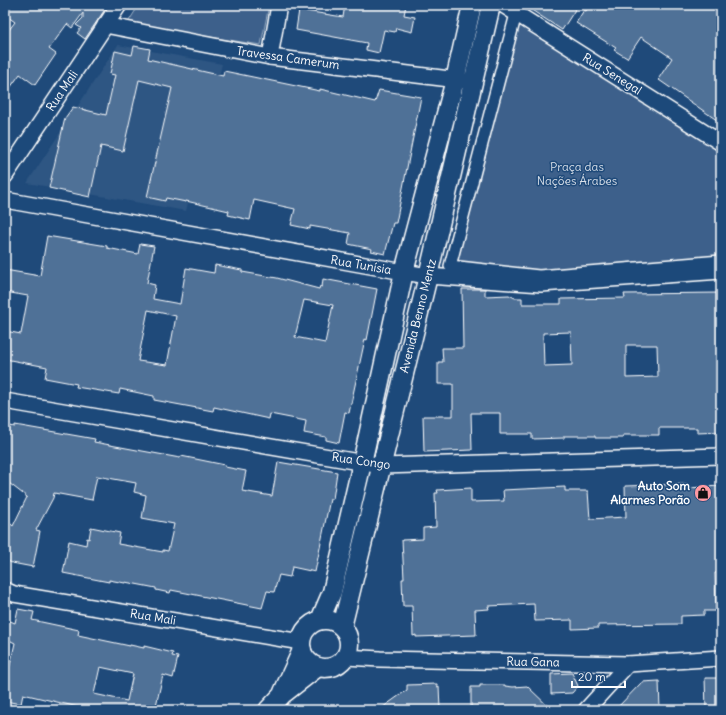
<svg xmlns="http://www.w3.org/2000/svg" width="726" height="715" viewBox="0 0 726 715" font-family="Delius,sans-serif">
<rect width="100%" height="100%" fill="#1f4a7a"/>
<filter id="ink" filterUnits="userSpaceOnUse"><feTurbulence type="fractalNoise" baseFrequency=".025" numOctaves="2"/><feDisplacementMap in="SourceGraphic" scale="8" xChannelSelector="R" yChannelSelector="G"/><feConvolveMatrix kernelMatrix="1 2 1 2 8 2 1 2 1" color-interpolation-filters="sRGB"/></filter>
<g filter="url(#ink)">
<polygon fill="#2e5683" points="118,45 222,64 186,211 27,183"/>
<g fill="#3c618b" stroke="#9eb0c5">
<polygon points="139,5 269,5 261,45 127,24"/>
<polygon points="516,14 721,151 721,261 539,276 450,266"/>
</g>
<g fill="#507197" stroke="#fff" fill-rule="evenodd">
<polygon points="12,5 108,5 85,39 77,33 81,28 76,25 83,18 83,13 72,28 67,24 49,49 56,54 35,85 20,74 5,95 5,35 15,22 5,15"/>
<polygon points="345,5 406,5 404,15 415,17 412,32 396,28 395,32 384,30 379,53 366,50 367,43 296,30 299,10 343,17"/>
<polygon points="524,5 578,5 562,30"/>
<polygon points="589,5 721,5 721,123 659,80 660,79 659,78 672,58 641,37 627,58 614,50 616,48 576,23 584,10 586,11"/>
<polygon points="134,46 150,49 148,59 223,76 224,71 320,91 320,89 375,102 379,90 421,97 396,223 393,223 385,254 371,251 372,249 348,244 350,233 310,226 310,229 291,225 295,209 254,200 250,220 228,215 229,211 186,201 186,202 166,198 165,201 147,197 172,88 139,80 123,151 101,146 90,197 49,188 65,118 73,107 106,115 115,75 110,74 115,51 132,55"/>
<path d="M 47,236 L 107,246 L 107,248 L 138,254 L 140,244 L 154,246 L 147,283 L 155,285 L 153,299 L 180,304 L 186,268 L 214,273 L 215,265 L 242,270 L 242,272 L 277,278 L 319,289 L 320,286 L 322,287 L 323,279 L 377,289 L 367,340 L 365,339 L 349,413 L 345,412 L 339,443 L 326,440 L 326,437 L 304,433 L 306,421 L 270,414 L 269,419 L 214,407 L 213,411 L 154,400 L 154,396 L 120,389 L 119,394 L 76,387 L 77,384 L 45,378 L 47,367 L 5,359 L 5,331 L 21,334 L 28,296 L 5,292 L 5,270 L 40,276 ZM 304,300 L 333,305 L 325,343 L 295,337 ZM 148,310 L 176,316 L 167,365 L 138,361 Z"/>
<path d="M 462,289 L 485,289 L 485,296 L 509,295 L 515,298 L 522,298 L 522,304 L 561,304 L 561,299 L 625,298 L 624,294 L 721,293 L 721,432 L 697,433 L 697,428 L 659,428 L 659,435 L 623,435 L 623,438 L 595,438 L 595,436 L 564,436 L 564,438 L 532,439 L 532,434 L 500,434 L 500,413 L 471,413 L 472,450 L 424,452 L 423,416 L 453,416 L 453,384 L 438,384 L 438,362 L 443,362 L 442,348 L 463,348 ZM 571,332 L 572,365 L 544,366 L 543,333 ZM 626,345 L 657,345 L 658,377 L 626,378 Z"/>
<polygon points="5,425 15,427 15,425 95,439 94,442 180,458 181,456 225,465 225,467 246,471 242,491 272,496 278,462 337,472 333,499 330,499 315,572 292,567 290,577 279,575 274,592 267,591 262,608 171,590 170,593 156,590 156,588 125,582 125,583 109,580 109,582 63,573 69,541 86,545 87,538 89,539 91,527 120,533 118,544 163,552 163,550 168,551 174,524 142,518 146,495 134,492 136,483 97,476 92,500 54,493 53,498 36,530 40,531 33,567 12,563 5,560 5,519 13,526 27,497 5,480"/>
<polygon points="687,484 687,488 721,486 721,572 715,573 716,611 704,611 704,615 681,616 681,624 598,625 598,628 572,629 572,620 535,621 534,604 488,606 489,609 475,610 476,635 416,637 416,635 413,636 412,606 403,606 402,579 404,579 402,540 423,539 423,528 436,527 435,493 438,493 437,490 471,488 471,502 504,501 503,490 565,487 565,491 588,491 590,519 626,517 625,486"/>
<path d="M 18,609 L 34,612 L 32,620 L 79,630 L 78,635 L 130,646 L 130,645 L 144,648 L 144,646 L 173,653 L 172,656 L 178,657 L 173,678 L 163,675 L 155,710 L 91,710 L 23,694 L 21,704 L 5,701 L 5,687 L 15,643 L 5,638 L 5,619 L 15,623 ZM 100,667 L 133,674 L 127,701 L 94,694 Z"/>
<polygon points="572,673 578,686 572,693 551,694 551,674"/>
<polygon points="705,678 721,678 721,710 706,710"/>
<polygon points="659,681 660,710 615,710 642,682"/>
<polygon points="437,684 437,687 439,686 440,709 379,710 407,690 407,685"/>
<polygon points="480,685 505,685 505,686 513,687 527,686 552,710 471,710 471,687 480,687"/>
</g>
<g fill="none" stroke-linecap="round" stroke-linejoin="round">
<defs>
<polyline id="pedestrian" points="521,17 516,14 450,266 539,276 721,261"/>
<g id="minor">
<polyline points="503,5 721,143"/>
<polyline points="105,25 270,57 466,81"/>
<polyline points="270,57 279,5"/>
<polyline points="5,176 119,5"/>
<polyline points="5,200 404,272 428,276 541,284 721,271"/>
<polyline points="5,401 382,466 721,456"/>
<polyline points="5,590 14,594 301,642"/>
<polyline points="346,657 380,659 628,664 721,658"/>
<polyline points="586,710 628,664"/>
</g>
<g id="tertiary">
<polyline points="320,620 332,592 362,463 404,272 455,80 472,5"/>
<circle cx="325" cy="644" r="24"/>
<polyline points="342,627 428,276 491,5"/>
<polyline points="283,692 302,650"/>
<polyline points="268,710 282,695 318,667"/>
</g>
</defs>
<use href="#pedestrian" stroke="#fff" stroke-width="14"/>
<use href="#minor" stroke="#fff" stroke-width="18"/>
<use href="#tertiary" stroke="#fff" stroke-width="21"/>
<use href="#pedestrian" stroke="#1f4a7a" stroke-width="11"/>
<use href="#minor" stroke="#1f4a7a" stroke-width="15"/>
<use href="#tertiary" stroke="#1f4a7a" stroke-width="18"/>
</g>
</g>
<defs>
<symbol id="shop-disc" viewBox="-11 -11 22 22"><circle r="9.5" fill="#ff9aa2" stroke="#1f4a7a"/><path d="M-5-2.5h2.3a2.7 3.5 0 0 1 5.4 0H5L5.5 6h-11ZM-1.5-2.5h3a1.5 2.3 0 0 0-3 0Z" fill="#111"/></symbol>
</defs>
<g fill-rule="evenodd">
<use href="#shop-disc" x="693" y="483" width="20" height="20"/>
</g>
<g text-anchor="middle" stroke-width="3" stroke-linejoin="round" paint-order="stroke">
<g font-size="12" fill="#fff" stroke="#1f4a7a">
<text transform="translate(288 58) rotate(8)" y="4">Travessa Camerum</text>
<text transform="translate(612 74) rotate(32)" y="4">Rua Senegal</text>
<text transform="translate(62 91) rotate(-56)" y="4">Rua Mali</text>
<text transform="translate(361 265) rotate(10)" y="4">Rua Tunísia</text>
<text transform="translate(418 316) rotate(-76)" y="4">Avenida Benno Mentz</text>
<text transform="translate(361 461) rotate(8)" y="4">Rua Congo</text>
<text transform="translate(153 617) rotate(9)" y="4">Rua Mali</text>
<text transform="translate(533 662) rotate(1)" y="4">Rua Gana</text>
</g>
<g font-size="12" fill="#d8dfe8" stroke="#1f4a7a">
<text x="577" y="171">Praça das<tspan x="577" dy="14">Nações Árabes</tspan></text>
</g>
<g font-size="12" font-weight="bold" fill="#fff" stroke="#1f4a7a" text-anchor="end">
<text x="690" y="490">Auto Som<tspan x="690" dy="14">Alarmes Porão</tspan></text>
</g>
</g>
<rect width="726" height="715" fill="none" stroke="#1f4a7a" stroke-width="20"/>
<rect x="10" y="10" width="706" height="695" fill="none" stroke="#fff" stroke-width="1.5" filter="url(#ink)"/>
<path d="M572 681v6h53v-6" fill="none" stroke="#ffffff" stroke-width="2"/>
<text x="578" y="681" font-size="12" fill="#ffffff" stroke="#1f4a7a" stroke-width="3" paint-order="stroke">20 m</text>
</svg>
